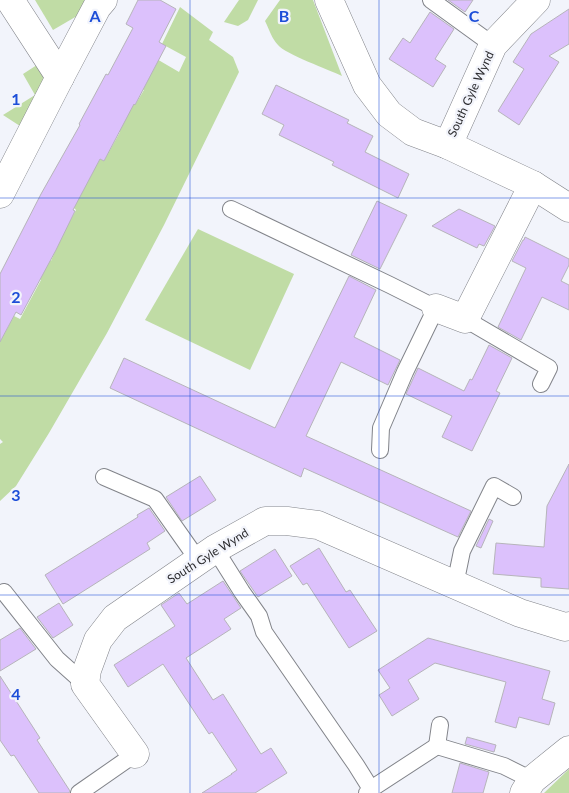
<svg xmlns="http://www.w3.org/2000/svg" width="569" height="793" viewBox="0 0 569 793" font-family="Lato,sans-serif">
<rect width="100%" height="100%" fill="#f2f4fb"/>
<g fill="#c0dca5">
<polygon points="35,0 85,0 77,16 53,30"/>
<polygon points="239,0 258,0 248,20 238,26 224,22"/>
<path d="M 280,0 L 313,0 L 342,76 C 330,70 285,54 278,45 C 272,39 269,29 265,21 Z"/>
<polygon points="180,7 213,32 209,40 233,57 239,72 164,225 107,333 49,433 16,486 0,501 0,444 3,442 0,439 0,342 14,316 20,319 41,280 37,277 47,259 51,261 58,244 76,210 74,208 75,205 100,159 104,161 120,132 116,130 130,102 135,105 144,90 140,88 155,58 179,72 186,57 162,44"/>
<polygon points="40,63 48,76 20,126 3,115 35,95 23,74"/>
<polygon points="198,229 294,274 250,370 145,320"/>
<polygon points="569,769 569,793 544,793"/>
</g>
<g fill="#dcc1fc" stroke="#b6b4ba">
<polygon points="138,0 160,0 176,9 159,42 166,46 135,105 134,104 104,161 100,159 73,210 75,211 56,250 21,315 16,312 0,342 0,274 41,194 80,125 79,124 106,74 108,75 133,28 126,24"/>
<polygon points="448,0 473,0 465,12"/>
<polygon points="569,9 569,44 549,56 559,62 519,125 498,111 524,69 513,62 531,34"/>
<polygon points="430,12 454,29 435,59 446,66 433,87 389,59 403,38 410,43"/>
<polygon points="276,85 349,120 347,123 373,136 365,152 409,174 398,198 332,165 334,162 279,135 284,125 262,114"/>
<polygon points="377,201 407,215 380,269 351,255"/>
<polygon points="459,209 495,226 484,246 479,244 477,248 432,226"/>
<polygon points="525,237 569,259 569,265 561,281 569,285 569,310 542,297 521,340 498,327 526,268 512,261 523,240 524,240"/>
<polygon points="349,276 376,290 354,337 400,360 388,385 341,362 306,436 471,511 458,537 304,468 301,477 110,388 124,358 275,428"/>
<polygon points="489,345 512,358 496,391 500,393 472,451 442,437 452,416 406,394 418,368 464,391 470,379 472,380"/>
<polygon points="569,464 569,589 541,587 541,578 493,574 496,543 544,547 547,506"/>
<polygon points="200,476 216,500 182,521 166,497"/>
<polygon points="149,508 165,531 147,543 150,549 63,604 45,575 138,517 137,515"/>
<polygon points="489,519 493,521 481,548 476,546"/>
<polygon points="319,548 346,592 350,590 377,631 349,648 307,583 303,585 290,566"/>
<polygon points="275,549 292,576 258,597 240,571"/>
<polygon points="223,581 241,608 224,619 231,629 186,658 213,700 223,694 261,754 271,748 287,773 255,793 202,793 232,774 231,774 237,770 212,732 209,734 163,664 128,687 114,665 175,626 161,605 179,593 187,604"/>
<polygon points="59,603 73,625 53,638 37,617"/>
<polygon points="20,628 36,649 0,671 0,640"/>
<polygon points="428,638 550,671 542,699 555,703 549,725 519,717 516,728 495,722 506,682 435,663 408,680 419,699 392,716 379,695 390,688 378,670"/>
<polygon points="0,676 40,738 37,740 70,791 69,793 39,793 14,755 11,756 0,740"/>
<polygon points="467,737 496,745 494,752 465,744"/>
<polygon points="460,763 489,772 483,793 452,793"/>
</g>
<g fill="none" stroke-linecap="round" stroke-linejoin="round">
<defs>
<g id="lane">
<polyline points="431,0 493,45"/>
<polyline points="231,209 390,285 436,308 405,372 381,428 380,450"/>
<polyline points="465,319 549,368 541,384"/>
<polyline points="104,477 155,499 198,560"/>
<polyline points="215,549 242,592 259,616 264,632 356,765 371,789 367,793"/>
<polyline points="455,585 462,551 494,486 513,497"/>
<polyline points="4,592 57,659 85,684"/>
<polyline points="440,725 437,746 504,766 532,780"/>
<polyline points="371,789 437,746"/>
<polyline points="79,793 135,754"/>
</g>
<g id="street">
<polyline points="10,0 60,77"/>
<polyline points="329,0 367,85 389,114 413,132 448,145 533,185 569,208"/>
<polyline points="448,145 493,45 536,0"/>
<polyline points="0,194 60,77 97,7 103,0"/>
<polyline points="436,308 465,319 533,185"/>
<polyline points="135,754 85,684 87,670 98,640 115,618 215,549 265,521 287,521 318,525 520,613 565,627 569,626"/>
<polyline points="524,793 532,780 569,750"/>
</g>
</defs>
<use href="#lane" stroke="#82848a" stroke-width="18"/>
<use href="#street" stroke="#82848a" stroke-width="29"/>
<use href="#lane" stroke="#fff" stroke-width="16"/>
<use href="#street" stroke="#fff" stroke-width="28"/>
</g>
<path fill="none" stroke="#1d4ed8" stroke-width="1" stroke-opacity="0.55" d="M 190,0 L 190,793M 379,0 L 379,793M 0,198 L 569,198M 0,396 L 569,396M 0,595 L 569,595"/>
<g text-anchor="middle" stroke-width="4.5" stroke-linejoin="round" paint-order="stroke">
<g font-size="12" fill="#2c2c2f" stroke="#f2f4fb">
<text transform="translate(471 94) rotate(-65)" y="4">South Gyle Wynd</text>
<text transform="translate(208 556) rotate(-32)" y="4">South Gyle Wynd</text>
</g>
</g>
<g font-size="16" text-anchor="middle" font-weight="bold" fill="#1d4ed8" stroke="#f2f4fb" stroke-width="4.5" stroke-linejoin="round" paint-order="stroke">
<text x="95" y="22">A</text>
<text x="284" y="22">B</text>
<text x="474" y="22">C</text>
<text x="16" y="105">1</text>
<text x="16" y="303">2</text>
<text x="16" y="501">3</text>
<text x="16" y="700">4</text>
</g>
</svg>
